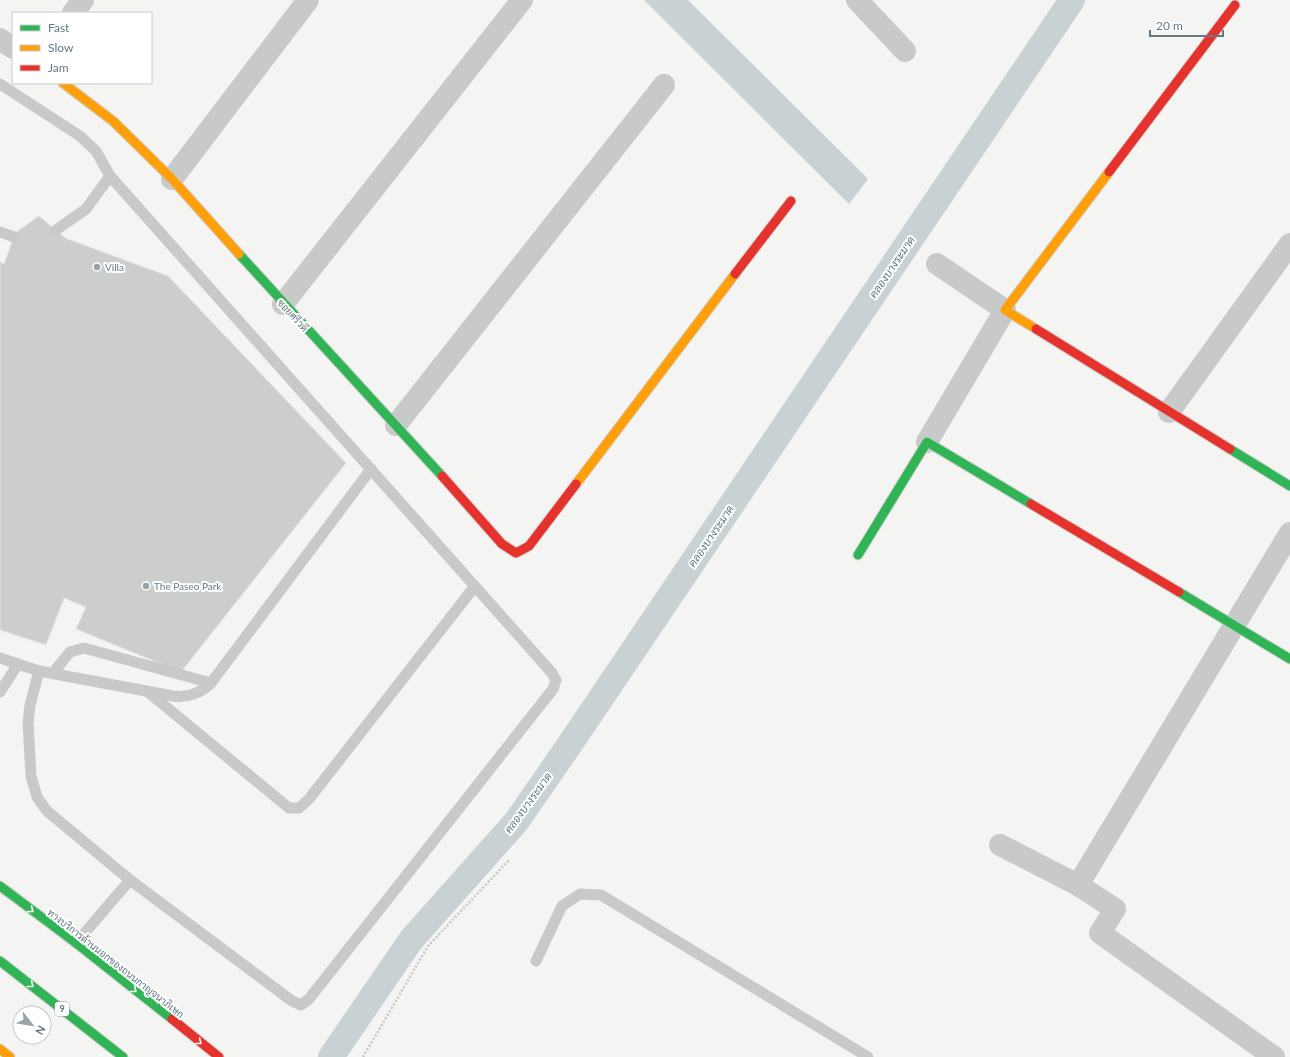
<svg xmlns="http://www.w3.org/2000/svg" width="1290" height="1057" viewBox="0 0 1290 1057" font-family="Lato,Sarabun,sans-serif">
<rect width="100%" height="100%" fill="#f4f4f2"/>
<polygon fill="#c8d2d4" points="644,0 688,0 868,179 849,204"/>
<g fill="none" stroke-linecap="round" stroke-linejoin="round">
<polyline stroke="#c8d2d4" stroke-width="26" points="331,1057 411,940 516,822 568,747 1072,0"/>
</g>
<polygon fill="#cccecd" stroke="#e3e3e2" points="39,216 65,238 168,276 346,463 181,672 76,629 86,607 64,598 46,645 0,630 0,262 4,264 15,233"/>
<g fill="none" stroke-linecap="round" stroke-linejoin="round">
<defs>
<g id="fast">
<polyline points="239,254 442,476"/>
<polyline points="1230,449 1290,486"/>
<polyline points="858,555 927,442 1031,504"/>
<polyline points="1179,592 1290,659"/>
<polyline points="0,886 76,943 172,1019"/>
<polyline points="0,961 123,1057"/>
</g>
<g id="slow">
<polyline points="63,83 113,121 172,179 239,254"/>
<polyline points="1036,329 1005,310 1109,172"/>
<polyline points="576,484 735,274"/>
<polyline points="0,1049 10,1057"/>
</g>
<g id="jam">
<polyline points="1109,172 1235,5"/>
<polyline points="735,274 791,201"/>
<polyline points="1036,329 1230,449"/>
<polyline points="442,476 502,544 516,553 529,546 576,484"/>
<polyline points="1031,504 1179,592"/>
<polyline points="172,1019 219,1057"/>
</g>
</defs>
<use href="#fast" stroke="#d0d2d2" stroke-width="11"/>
<use href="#slow" stroke="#d0d2d2" stroke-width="11"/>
<use href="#jam" stroke="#d0d2d2" stroke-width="11"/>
<polyline stroke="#c5c7c8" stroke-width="2.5" stroke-dasharray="2 2" stroke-linecap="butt" points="363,1057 428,946 510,859"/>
<g stroke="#c8caca" stroke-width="11">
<polyline points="0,84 80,136 96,151 110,176 552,673 556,680 553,689 309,999 301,1005 292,1001 130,880 76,943"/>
<polyline points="56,230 86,209 110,176"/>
<polyline points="0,232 14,237"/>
<path d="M 0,658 L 39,671 L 173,696 C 187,698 201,693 211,683 L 371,469"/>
<polyline points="39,671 30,705 28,723 31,776 37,797 47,811 130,880"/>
<polyline points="53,673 70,652 84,648 211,683"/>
<polyline points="0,692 18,664"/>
<polyline points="148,692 289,808 299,808 309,799 475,586"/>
<polyline points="536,961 562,906 580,894 601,895 868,1057"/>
</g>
<g stroke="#c8caca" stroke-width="22">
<polyline points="857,0 905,51"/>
<polyline points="73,13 83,0"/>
<polyline points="0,39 13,48"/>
<polyline points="172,179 308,0"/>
<polyline points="283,304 522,0"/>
<polyline points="1169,412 1290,244"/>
<polyline points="396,425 664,85"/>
<polyline points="927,442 1005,310 937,264"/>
<polyline points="1000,845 1078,885 1115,909 1100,933 1274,1057"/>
<polyline points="1078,885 1290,533"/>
</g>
<use href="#fast" stroke="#30b455" stroke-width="9"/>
<use href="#slow" stroke="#ff9f0a" stroke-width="9"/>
<use href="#jam" stroke="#e5322d" stroke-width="9"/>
</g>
<defs><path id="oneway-chevron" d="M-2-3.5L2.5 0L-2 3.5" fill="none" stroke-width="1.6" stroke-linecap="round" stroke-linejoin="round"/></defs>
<g stroke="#fff">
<use href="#oneway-chevron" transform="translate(31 910) rotate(37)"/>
<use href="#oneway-chevron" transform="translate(31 985) rotate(38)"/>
<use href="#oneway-chevron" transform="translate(134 990) rotate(39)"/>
<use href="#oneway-chevron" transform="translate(199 1042) rotate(38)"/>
</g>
<g fill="#96a3aa" stroke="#fff" stroke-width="1.5">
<circle cx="97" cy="267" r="4"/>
<circle cx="146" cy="586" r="4"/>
</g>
<g text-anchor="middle" stroke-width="4" stroke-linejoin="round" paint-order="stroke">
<rect fill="#fff" stroke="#92a0a8" stroke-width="1" x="55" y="1002" width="14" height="14" rx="3"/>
<g font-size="9" font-weight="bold" fill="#637883">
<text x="62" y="1012">9</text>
</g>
<g font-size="10" fill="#637883" stroke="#fff" text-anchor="start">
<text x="105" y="271">Villa</text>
<text x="154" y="590">The Paseo Park</text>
</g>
<g font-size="10" fill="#637883" stroke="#fff">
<text transform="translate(293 315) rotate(47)" y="4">ซอยศรีวดี</text>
<text transform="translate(116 963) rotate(38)" y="4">ทางบริการด้านนอกของถนนกาญจนาภิเษก</text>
</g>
<g font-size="11" font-style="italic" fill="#5f7b80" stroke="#fff">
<text transform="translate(892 267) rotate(-56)" y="4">คลองบางระมาด</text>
<text transform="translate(711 536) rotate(-56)" y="4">คลองบางระมาด</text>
<text transform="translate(528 803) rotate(-54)" y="4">คลองบางระมาด</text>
</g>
</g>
<rect x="12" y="12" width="140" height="72" fill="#ffffff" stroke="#c1c9cd"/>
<rect x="20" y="25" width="20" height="6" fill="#30b455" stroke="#c1c9cd"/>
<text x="48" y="32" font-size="12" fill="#637883">Fast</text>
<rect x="20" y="45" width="20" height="6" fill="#ff9f0a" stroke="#c1c9cd"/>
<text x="48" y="52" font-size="12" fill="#637883">Slow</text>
<rect x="20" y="65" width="20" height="6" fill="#e5322d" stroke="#c1c9cd"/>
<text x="48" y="72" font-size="12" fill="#637883">Jam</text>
<g transform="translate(32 1025) rotate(121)"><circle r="19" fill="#ffffff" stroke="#c1c9cd"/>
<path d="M0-3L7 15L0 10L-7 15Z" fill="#96a3aa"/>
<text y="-6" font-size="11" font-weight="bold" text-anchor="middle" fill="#637883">N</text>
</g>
<path d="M1150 30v6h73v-6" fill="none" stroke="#637883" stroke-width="2"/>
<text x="1156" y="30" font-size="12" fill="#637883" stroke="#ffffff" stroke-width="3" paint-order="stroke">20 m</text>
</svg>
